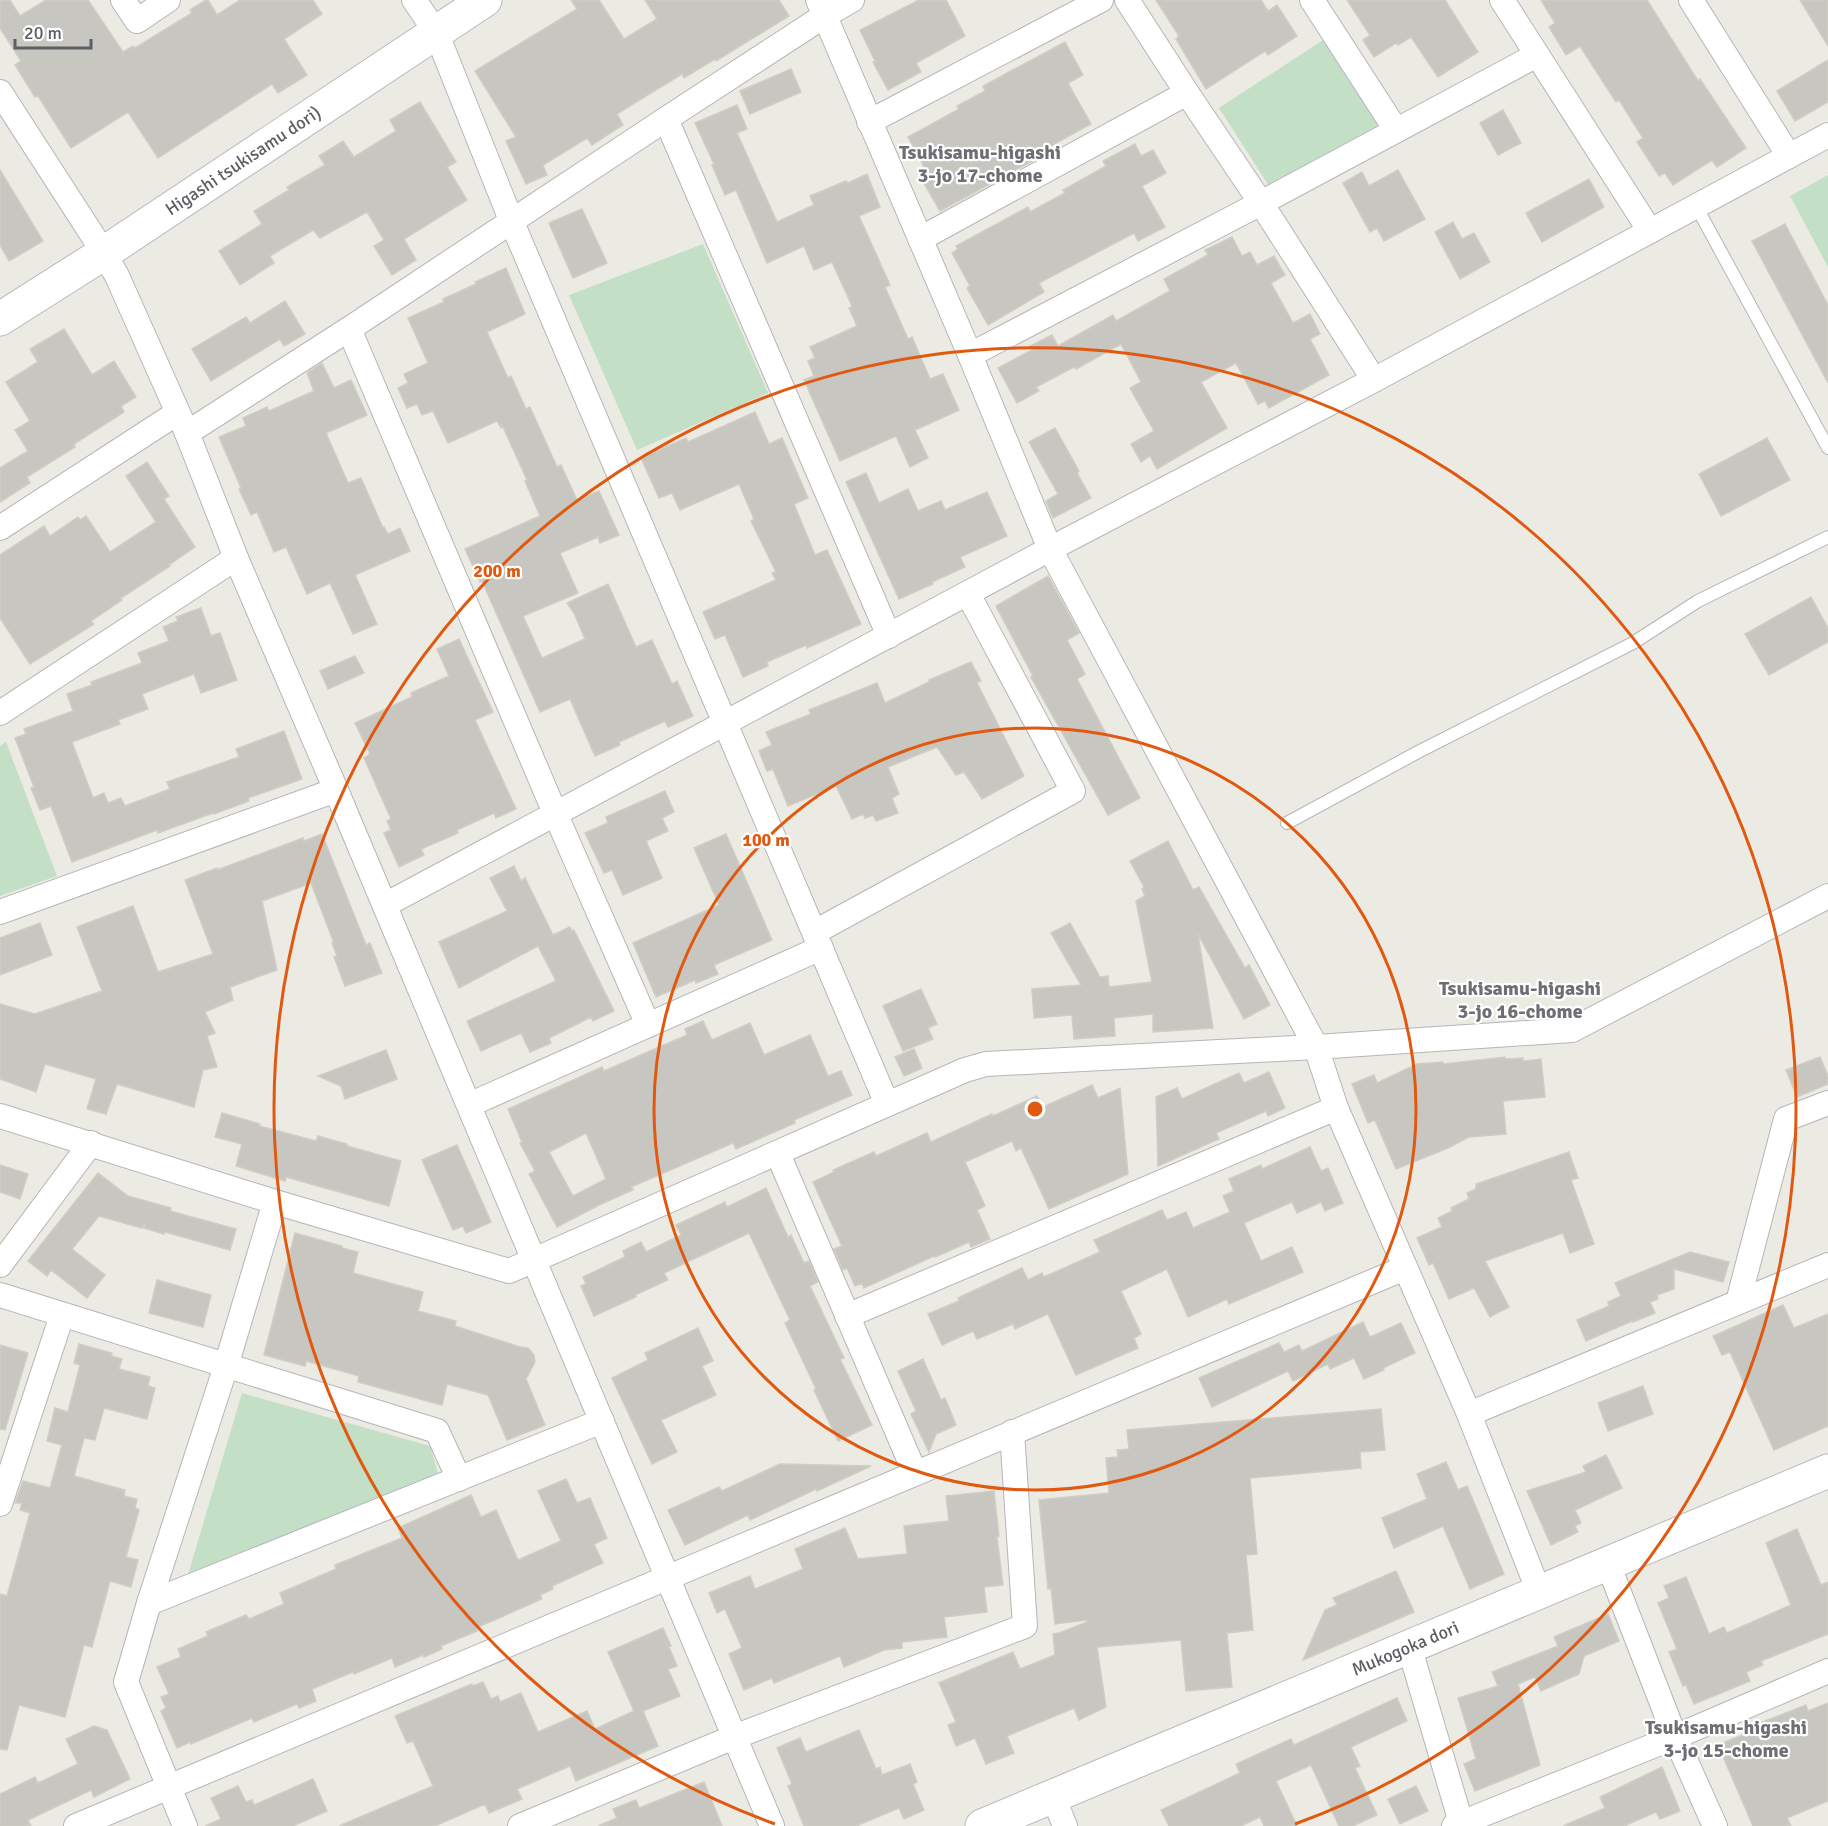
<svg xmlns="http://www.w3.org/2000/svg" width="1828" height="1826" viewBox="0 0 1828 1826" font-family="Signika,sans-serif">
<rect width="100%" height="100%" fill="#ecebe3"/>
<g fill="#c3e0c7">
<polygon points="1326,38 1383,125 1269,186 1219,108"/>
<polygon points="1828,175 1828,267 1790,196"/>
<polygon points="703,244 768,393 637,450 569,295"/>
<polygon points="6,742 57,876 0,896 0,746"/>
<polygon points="242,1393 430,1446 440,1480 187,1578"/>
</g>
<g fill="#c7c6c0" stroke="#d0cdc3" stroke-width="1.5" fill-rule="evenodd">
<polygon points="0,0 10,0 20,16 46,0 88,0 123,52 133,46 135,48 192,13 190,10 206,0 208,0 217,15 240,0 313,0 322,14 284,39 307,75 278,93 272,84 158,158 128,112 71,148 38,96 35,97 15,65 21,61 0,28"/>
<polygon points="571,0 599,0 624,39 657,19 645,0 779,0 789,16 716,61 715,59 684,78 682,74 633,104 617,114 623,125 592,145 587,138 543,165 547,175 526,184 506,141 516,137 475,71 577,9"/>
<polygon points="919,0 946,0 965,36 916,63 921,72 888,90 873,62 875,61 860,30"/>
<polygon points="1156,0 1261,0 1268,11 1277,5 1297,36 1268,55 1265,51 1206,89 1176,39 1179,36"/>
<polygon points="1347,0 1445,0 1478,52 1438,77 1411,37 1398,45 1396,43 1374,57 1363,40 1370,35"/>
<polygon points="1541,0 1647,0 1698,81 1700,79 1746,148 1717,167 1712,160 1673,185 1665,173 1659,176 1637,142 1643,138 1619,100 1616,102 1580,46 1566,55 1549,27 1555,23"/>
<polygon points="1800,0 1828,0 1828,46"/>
<polygon points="1065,42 1083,75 1068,83 1091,124 1049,147 1051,151 940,211 918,173 925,169 908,137 959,109 957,106 985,91 983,86"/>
<polygon points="1828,60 1828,102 1795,121 1777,91"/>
<polygon points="791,69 801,92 750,114 740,91"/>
<polygon points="420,102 456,162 447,167 467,200 404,239 416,260 392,275 374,246 384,240 367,212 320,238 313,230 270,256 274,263 240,285 219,251 262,224 254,211 289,190 287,187 325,165 319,156 343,141 354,157 396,131 390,120"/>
<polygon points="737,105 747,129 737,133 777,222 814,205 810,196 846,181 848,183 867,174 880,207 859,216 890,285 885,287 908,339 912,337 930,379 943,374 959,410 915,430 928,458 910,467 896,436 840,461 804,380 814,376 808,361 815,358 810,347 857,326 849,308 852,306 832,262 814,270 804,246 767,263 736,190 725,195 712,165 714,164 695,123"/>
<polygon points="1503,110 1521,143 1498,155 1480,123"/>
<polygon points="1135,144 1141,156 1153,150 1166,173 1142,186 1165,227 1138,241 1134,233 1039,283 1044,292 988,325 967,288 970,286 952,253 958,249 956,246 1028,207 1030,212 1065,193 1063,190 1106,166 1103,161"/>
<polygon points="0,170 43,241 9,261 0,245"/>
<polygon points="1398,170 1425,219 1384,241 1377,228 1370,232 1343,183 1362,172 1369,186"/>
<polygon points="1589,179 1604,207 1542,242 1526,213"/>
<polygon points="582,209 607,263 573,278 549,223"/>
<polygon points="1453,222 1462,239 1474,233 1490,262 1460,279 1435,232"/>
<polygon points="1785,224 1828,305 1828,383 1752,241"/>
<polygon points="1232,237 1242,256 1250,252 1257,265 1274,256 1285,275 1271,283 1293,323 1310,314 1320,334 1310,339 1329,375 1269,408 1265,401 1258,404 1236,363 1201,382 1227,428 1157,469 1150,456 1141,462 1131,444 1154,431 1130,388 1141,382 1121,344 1076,369 1074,367 1036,387 1039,391 1017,403 998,368 1032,350 1030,346 1052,335 1058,346 1113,315 1116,321 1170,291 1164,279 1208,255 1205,250"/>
<polygon points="506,268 525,314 487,332 508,378 511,376 526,409 530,407 557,467 561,465 577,500 599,491 619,535 600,543 598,537 560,553 578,593 523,616 542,658 585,639 574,613 567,603 608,584 636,647 652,640 672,684 677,681 693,716 668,727 665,721 619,742 620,745 595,756 570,699 540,712 482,581 480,582 465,549 540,516 525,481 527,480 503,427 501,428 497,421 448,443 433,411 422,415 417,404 407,408 398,388 408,383 404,374 428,363 408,318 444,302 443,299 476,284 475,282"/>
<polygon points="285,301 305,334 284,346 280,339 211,381 192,349 246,317 250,323"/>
<polygon points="64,329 92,375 114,361 136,397 121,406 124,412 74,444 75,447 27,477 30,483 0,502 0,468 28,451 15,430 30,421 6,382 38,362 30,349"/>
<polygon points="322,363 334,388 351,380 367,415 326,433 348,483 361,478 383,528 384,527 388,534 400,528 410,551 355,575 377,624 353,634 330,583 307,594 286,547 274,552 257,512 251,515 239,489 241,488 219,437 246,426 243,418 267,407 269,411 314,391 307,373"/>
<polygon points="755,412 769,444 782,438 808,498 794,504 815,555 827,550 861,624 807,648 806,645 767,662 768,666 743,677 725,635 715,639 703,612 776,580 772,573 776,572 751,521 754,519 739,484 680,510 672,493 659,498 641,458 686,438 688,442"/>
<polygon points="1055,428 1079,471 1077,473 1091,498 1053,518 1046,501 1058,494 1029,442"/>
<polygon points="1767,438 1790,480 1721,516 1699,474"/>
<polygon points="147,462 169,496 164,499 195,547 169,565 170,566 121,598 122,600 91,621 94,624 30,664 0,618 0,555 44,526 50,536 78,517 80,520 86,516 110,552 156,522 126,476"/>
<polygon points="866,473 879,503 908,489 918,511 941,501 945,510 987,492 1007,536 960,557 965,567 932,582 933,584 899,599 846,482"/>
<polygon points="1048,576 1079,633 1067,640 1085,674 1077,679 1140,798 1108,815 1031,677 1033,676 996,606"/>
<polygon points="1811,597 1828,628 1828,642 1769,675 1745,634"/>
<polygon points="201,608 211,636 220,633 237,680 201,693 194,674 142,694 148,709 118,720 120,724 72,742 93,798 104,793 108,803 121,798 125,806 170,789 167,782 239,757 236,749 284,731 302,779 248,798 249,801 214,814 213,813 158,833 157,830 72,862 51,806 40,810 31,788 34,787 15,738 26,734 24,729 73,711 67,694 92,685 91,682 142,663 138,653 169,641 163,627 178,621 176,617"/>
<polygon points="459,639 493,712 475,720 516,809 496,818 494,813 457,830 458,833 421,849 424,855 399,867 384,833 391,830 387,821 391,819 364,758 370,754 355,723 412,697 411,693 449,676 437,649"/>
<polygon points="355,656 364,673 328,689 320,671"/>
<polygon points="971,662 981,681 977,683 1024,776 982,799 964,772 956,775 937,747 888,767 899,794 892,798 898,813 876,821 873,815 865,818 863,814 852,819 836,786 788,806 773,769 767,771 759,751 772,745 766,732 811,714 809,710 877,683 885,703 929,682 929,680"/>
<polygon points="665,791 674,812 662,818 668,831 646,841 662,878 623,895 612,870 604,873 585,833 608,823 606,817"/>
<polygon points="322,834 366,945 370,943 382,973 345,986 334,957 337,956 332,943 334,943 311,883 262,901 277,970 230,987 233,1000 205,1012 215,1033 207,1036 217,1067 203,1070 194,1107 117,1084 106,1114 87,1109 96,1079 45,1064 36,1092 0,1079 0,1004 35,1014 102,991 77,927 133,906 158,972 213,954 185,880 217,868 217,870 303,838 304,841"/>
<polygon points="726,834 772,940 714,965 718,974 696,983 695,980 656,997 633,943 719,905 694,848"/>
<polygon points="1168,841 1193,890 1199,887 1245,968 1249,965 1270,1005 1244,1019 1198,934 1213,1028 1153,1032 1153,1014 1114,1018 1115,1036 1074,1039 1072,1015 1034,1018 1032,989 1081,985 1051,933 1070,923 1100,977 1108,976 1109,987 1152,982 1136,901 1145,896 1142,889 1144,887 1130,861"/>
<polygon points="514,866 521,881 525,878 553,935 570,927 572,931 574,930 614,1011 593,1021 591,1017 549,1038 551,1043 530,1052 521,1033 481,1051 467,1021 556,981 538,946 459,988 439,942 507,911 490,878"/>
<polygon points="40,923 52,955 0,975 0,938"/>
<polygon points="921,989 937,1024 928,1028 933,1039 903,1051 883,1006"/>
<path d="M 703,1021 L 712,1040 L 750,1023 L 764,1055 L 810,1035 L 828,1076 L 841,1071 L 852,1095 L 794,1120 L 795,1123 L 736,1149 L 733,1143 L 631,1187 L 633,1190 L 601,1204 L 557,1227 L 529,1174 L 535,1171 L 520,1143 L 522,1142 L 508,1109 L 602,1067 L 604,1071 L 687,1035 L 685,1029 ZM 586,1133 L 606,1179 L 573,1196 L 549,1152 Z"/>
<polygon points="914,1049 922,1068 904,1076 895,1057"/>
<polygon points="386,1050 397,1079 345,1099 341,1086 318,1076"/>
<polygon points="1505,1057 1505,1059 1523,1058 1523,1061 1541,1059 1545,1097 1503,1101 1506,1134 1469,1137 1448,1148 1396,1169 1375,1120 1368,1123 1352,1084 1374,1075 1377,1083 1417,1064 1443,1062 1443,1064"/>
<polygon points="1820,1057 1828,1076 1828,1084 1797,1097 1786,1070"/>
<polygon points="1269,1072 1285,1108 1268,1116 1266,1111 1216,1133 1219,1139 1158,1166 1156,1097 1177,1088 1182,1099 1239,1073 1244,1083"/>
<polygon points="1092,1085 1098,1098 1120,1088 1128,1174 1049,1209 1021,1148 1016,1151 1012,1141 965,1162 985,1206 977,1210 990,1239 971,1247 969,1242 935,1257 934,1256 864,1288 862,1283 855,1286 847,1268 843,1270 834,1249 842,1246 813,1182 834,1172 833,1170 874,1152 876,1156 927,1133 931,1142 992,1114 993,1116 1037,1096 1043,1107"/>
<polygon points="222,1113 260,1124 259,1126 316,1141 318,1136 347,1144 347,1146 401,1161 389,1206 286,1177 285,1181 236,1166 242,1144 215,1137"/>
<polygon points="457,1145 491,1222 466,1233 463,1226 453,1230 422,1160"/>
<polygon points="1310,1147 1321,1171 1328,1168 1343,1203 1325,1211 1321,1202 1297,1213 1292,1202 1244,1223 1261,1261 1292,1247 1303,1272 1229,1304 1227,1299 1188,1317 1167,1269 1121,1291 1141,1334 1134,1338 1138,1348 1076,1375 1048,1314 1015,1329 1013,1324 977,1339 973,1331 942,1345 928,1314 959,1301 958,1298 1022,1268 1028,1280 1042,1273 1044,1277 1100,1252 1094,1240 1162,1210 1167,1220 1186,1212 1193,1228 1230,1212 1223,1196 1234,1191 1229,1179 1261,1165 1262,1169"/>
<polygon points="1569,1152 1578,1178 1571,1180 1594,1244 1570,1253 1563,1233 1485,1261 1509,1307 1490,1317 1474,1288 1449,1299 1433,1263 1429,1265 1417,1238 1442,1227 1438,1218 1452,1211 1451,1208 1469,1199 1467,1193 1476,1189 1476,1184"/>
<polygon points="0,1165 28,1174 20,1199 0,1192"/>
<polygon points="98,1173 128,1196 171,1208 170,1211 236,1229 230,1250 165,1232 164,1234 144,1228 145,1223 142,1228 99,1216 72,1249 105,1275 87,1298 51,1270 47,1276 28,1261"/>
<polygon points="766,1188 788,1237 791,1235 804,1263 809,1261 818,1282 810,1286 844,1358 840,1359 872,1425 838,1441 814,1390 816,1389 785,1323 790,1320 749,1233 664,1273 668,1280 635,1295 636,1297 594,1316 581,1286 586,1284 583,1277 625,1257 623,1251 641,1242 646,1252 681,1235 676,1225 725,1202 727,1207"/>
<polygon points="295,1233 342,1246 342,1248 358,1252 353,1273 423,1292 418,1311 456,1321 455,1326 520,1347 528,1348 534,1355 535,1362 526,1379 545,1425 507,1440 488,1395 447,1384 442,1405 358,1382 359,1376 306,1361 305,1366 264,1355"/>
<polygon points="1690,1252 1729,1262 1723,1282 1674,1269 1674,1289 1657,1295 1658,1299 1650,1302 1655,1313 1633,1322 1632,1321 1586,1341 1577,1320 1609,1306 1608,1302 1621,1296 1615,1283"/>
<polygon points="157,1280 211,1295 203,1327 149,1313"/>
<polygon points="1783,1305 1794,1328 1828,1314 1828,1426 1774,1450 1730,1352 1722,1355 1713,1336"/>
<polygon points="1363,1322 1370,1337 1401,1323 1415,1353 1383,1368 1384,1370 1364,1379 1354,1358 1330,1369 1328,1364 1293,1381 1288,1371 1212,1407 1199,1378 1279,1343 1284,1352 1299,1345 1302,1351"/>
<polygon points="698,1328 713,1361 702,1366 716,1395 661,1420 677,1452 652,1464 612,1378 648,1360 645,1353"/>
<polygon points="79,1344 112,1353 111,1356 122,1359 119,1369 150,1377 148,1386 155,1388 147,1419 104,1408 95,1440 84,1438 74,1476 125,1490 124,1496 137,1499 135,1508 139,1510 126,1557 138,1560 131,1587 110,1581 92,1647 84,1645 65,1717 19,1705 7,1750 0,1749 0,1594 7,1596 30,1513 20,1510 22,1503 15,1503 23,1481 50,1488 62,1445 47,1441 55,1408 68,1412 80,1365 74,1363"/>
<polygon points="0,1345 28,1353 5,1430 0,1429"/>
<polygon points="923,1359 941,1400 945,1398 956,1425 936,1434 929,1452 911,1414 916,1411 898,1371"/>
<polygon points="1643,1386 1653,1414 1608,1431 1598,1403"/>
<polygon points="1381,1409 1385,1450 1360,1452 1361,1468 1250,1478 1257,1554 1246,1555 1253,1630 1227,1633 1232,1687 1186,1691 1181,1640 1097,1647 1106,1707 1079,1720 1074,1708 1007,1736 1014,1753 986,1764 975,1738 956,1746 948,1725 956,1722 939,1683 1013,1652 1020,1669 1055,1655 1053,1634 1059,1633 1087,1622 1087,1620 1055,1624 1051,1588 1048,1589 1039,1500 1109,1493 1106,1458 1118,1457 1117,1450 1129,1449 1127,1430"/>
<polygon points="1606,1455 1622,1488 1575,1510 1581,1523 1575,1526 1578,1532 1551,1545 1527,1491 1586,1472 1583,1466"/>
<polygon points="1446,1462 1458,1490 1467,1486 1504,1574 1470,1589 1443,1526 1394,1548 1382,1518 1427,1499 1417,1474"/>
<polygon points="780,1464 871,1466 817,1491 816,1489 750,1520 748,1515 685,1545 668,1510 719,1487 722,1491"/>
<polygon points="566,1479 577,1503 590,1498 607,1538 594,1544 603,1563 552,1586 553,1589 540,1595 542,1599 476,1628 477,1631 441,1646 442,1649 424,1657 423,1655 395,1667 392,1658 354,1674 353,1672 312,1689 316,1701 299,1708 297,1704 254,1722 252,1718 191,1744 190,1742 177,1748 161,1711 166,1708 161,1697 169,1694 157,1667 181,1657 178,1649 208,1636 206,1632 246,1615 249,1619 284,1604 280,1593 336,1569 335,1565 402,1538 398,1528 471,1495 481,1517 496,1510 518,1560 561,1541 538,1491"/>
<polygon points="994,1491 999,1536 997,1537 1003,1585 984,1587 987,1612 944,1617 947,1637 902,1642 902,1648 884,1650 844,1667 840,1656 774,1683 772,1678 744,1690 729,1654 742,1648 725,1609 717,1613 709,1593 750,1576 755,1589 803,1569 795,1549 845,1528 858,1559 907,1554 904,1526 949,1521 946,1496"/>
<polygon points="1797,1529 1821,1585 1828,1582 1828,1634 1761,1661 1763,1665 1746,1672 1750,1681 1694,1704 1686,1685 1683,1686 1669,1652 1677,1649 1658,1603 1669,1598 1664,1586 1686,1577 1709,1634 1724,1627 1727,1633 1791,1605 1766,1543"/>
<polygon points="1396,1571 1414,1612 1303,1660 1325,1610 1337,1605 1333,1598"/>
<polygon points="1608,1614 1619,1641 1584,1656 1579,1674 1541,1691 1535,1677 1518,1684 1540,1765 1475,1791 1464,1764 1476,1759 1458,1698 1498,1686 1492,1672 1558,1646 1554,1637"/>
<polygon points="663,1628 671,1646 669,1647 677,1666 668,1669 680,1696 643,1711 658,1746 576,1781 570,1766 517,1789 522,1799 489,1813 485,1804 435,1826 339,1826 433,1786 413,1741 407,1743 395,1716 472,1684 473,1686 483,1682 491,1699 498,1696 500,1702 521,1693 538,1732 587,1711 595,1729 634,1711 608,1652"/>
<polygon points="1397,1698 1407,1721 1351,1747 1360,1766 1355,1768 1377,1815 1353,1826 1339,1826 1311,1765 1276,1781 1297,1826 1264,1826 1260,1817 1241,1826 1169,1826 1161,1810 1240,1773 1236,1764 1291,1739 1294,1745"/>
<polygon points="1828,1703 1828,1801 1787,1818 1791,1826 1753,1826 1718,1745 1762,1727 1760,1723 1806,1705 1808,1711"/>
<polygon points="94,1726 107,1730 130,1779 94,1797 91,1790 28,1820 31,1826 0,1826 0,1794 35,1777 38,1783 78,1764 66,1739"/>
<polygon points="859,1730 876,1769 880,1767 882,1775 910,1764 917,1782 913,1784 924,1810 904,1819 899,1808 856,1826 804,1826 788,1786 792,1784 777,1748 800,1738 806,1752"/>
<polygon points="1662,1767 1680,1811 1660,1819 1656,1812 1624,1826 1563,1826 1605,1808 1600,1797"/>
<polygon points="313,1779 327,1811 293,1826 205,1826 221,1819 211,1798 238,1786 246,1802 252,1800 254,1805"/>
<polygon points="704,1782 722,1826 598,1826 617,1818 613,1809 636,1800 639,1808"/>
<polygon points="1416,1786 1428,1811 1400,1824 1388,1799"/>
</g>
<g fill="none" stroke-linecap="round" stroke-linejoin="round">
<defs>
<g id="lane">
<polyline points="1696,206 1828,448"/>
<polyline points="1287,823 1418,752 1633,643 1698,601 1828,537"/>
</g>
<g id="street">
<polyline points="123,0 137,21 168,0"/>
<polyline points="414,0 436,32 511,220 887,1104"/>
<polyline points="818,0 970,355 1050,549 1316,1047 1336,1108 1469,1414 1539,1592"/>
<polyline points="1127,0 1187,93 1261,203 1374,380"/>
<polyline points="1312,0 1396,130"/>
<polyline points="1502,0 1650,231"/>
<polyline points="1691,0 1789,156"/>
<polyline points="0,92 104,253 117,276 187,433 236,558 336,790 772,1826"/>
<polyline points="666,119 889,636"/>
<polyline points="869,122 1101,0"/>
<polyline points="920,239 1187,93"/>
<polyline points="349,329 555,813 648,1025"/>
<polyline points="970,355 1261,203 1537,55"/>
<polyline points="187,433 349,329 666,119 824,16 852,0"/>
<polyline points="0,528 177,413"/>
<polyline points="0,713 236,558"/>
<polyline points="385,905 1050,549 1374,380 1828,135"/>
<polyline points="0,912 336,790"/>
<polyline points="815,932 1073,791 968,594"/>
<polyline points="469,1105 821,948"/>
<polyline points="0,1116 275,1202 509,1271 965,1070 986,1064 1316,1047 1572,1030 1828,896"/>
<polyline points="778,1154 915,1473"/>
<polyline points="0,1265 91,1143"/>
<polyline points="0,1295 437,1431 459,1479"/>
<polyline points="1738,1302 1786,1119 1828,1103"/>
<polyline points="847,1316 1336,1108"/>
<polyline points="1469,1414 1828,1265"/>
<polyline points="0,1504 62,1315"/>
<polyline points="1608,1564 1675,1737 1715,1826"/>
<polyline points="149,1603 602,1421"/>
<polyline points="1409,1646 1462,1826"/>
<polyline points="1053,1796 1065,1826"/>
<polyline points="76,1826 1405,1268"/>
<polyline points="185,1826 126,1682 149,1603 226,1366 275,1202"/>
<polyline points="520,1826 734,1737 1025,1626 1012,1432"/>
<polyline points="1454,1826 1675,1737 1828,1671"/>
</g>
<g id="secondary">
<path id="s1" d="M 0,319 L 104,253 L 485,0"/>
<path id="s2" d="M 982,1826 L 1828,1471"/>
</g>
</defs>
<use href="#lane" stroke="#b4b5b9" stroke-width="14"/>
<use href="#street" stroke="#b4b5b9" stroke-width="26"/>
<use href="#secondary" stroke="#b7b8be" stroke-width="35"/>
<use href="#lane" stroke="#fff" stroke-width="12"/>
<use href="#street" stroke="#fff" stroke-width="24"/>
<use href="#secondary" stroke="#fff" stroke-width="33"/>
</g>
<g fill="none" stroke="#e15910" stroke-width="3">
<circle cx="1035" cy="1109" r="381"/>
<path d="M775 1824A761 761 0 1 1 1295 1824"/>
</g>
<g text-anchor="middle" stroke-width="4.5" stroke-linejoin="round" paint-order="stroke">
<g font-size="18" fill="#5b5e62" stroke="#fff">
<text dy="6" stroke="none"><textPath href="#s1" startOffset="290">Higashi tsukisamu dori)</textPath></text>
<text dy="6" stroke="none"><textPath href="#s2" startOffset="459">Mukogoka dori</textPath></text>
</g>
<g font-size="20" font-weight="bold" fill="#6d6f74" stroke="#fff">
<text x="980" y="159">Tsukisamu-higashi<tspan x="980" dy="23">3-jo 17-chome</tspan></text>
<text x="1520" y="995">Tsukisamu-higashi<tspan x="1520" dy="23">3-jo 16-chome</tspan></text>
<text x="1726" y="1734">Tsukisamu-higashi<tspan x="1726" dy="23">3-jo 15-chome</tspan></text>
</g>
</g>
<circle cx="1035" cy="1109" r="9" fill="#e15910" stroke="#fff" stroke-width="3"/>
<g font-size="18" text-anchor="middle" font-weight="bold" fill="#e15910" stroke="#fff" stroke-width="4.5" stroke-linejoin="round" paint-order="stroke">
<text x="497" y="577">200 m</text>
<text x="766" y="846">100 m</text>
</g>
<path d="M15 39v9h76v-9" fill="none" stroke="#5b5e62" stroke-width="3"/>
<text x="24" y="39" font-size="18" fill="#5b5e62" stroke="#ffffff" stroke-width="4.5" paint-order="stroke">20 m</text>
</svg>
